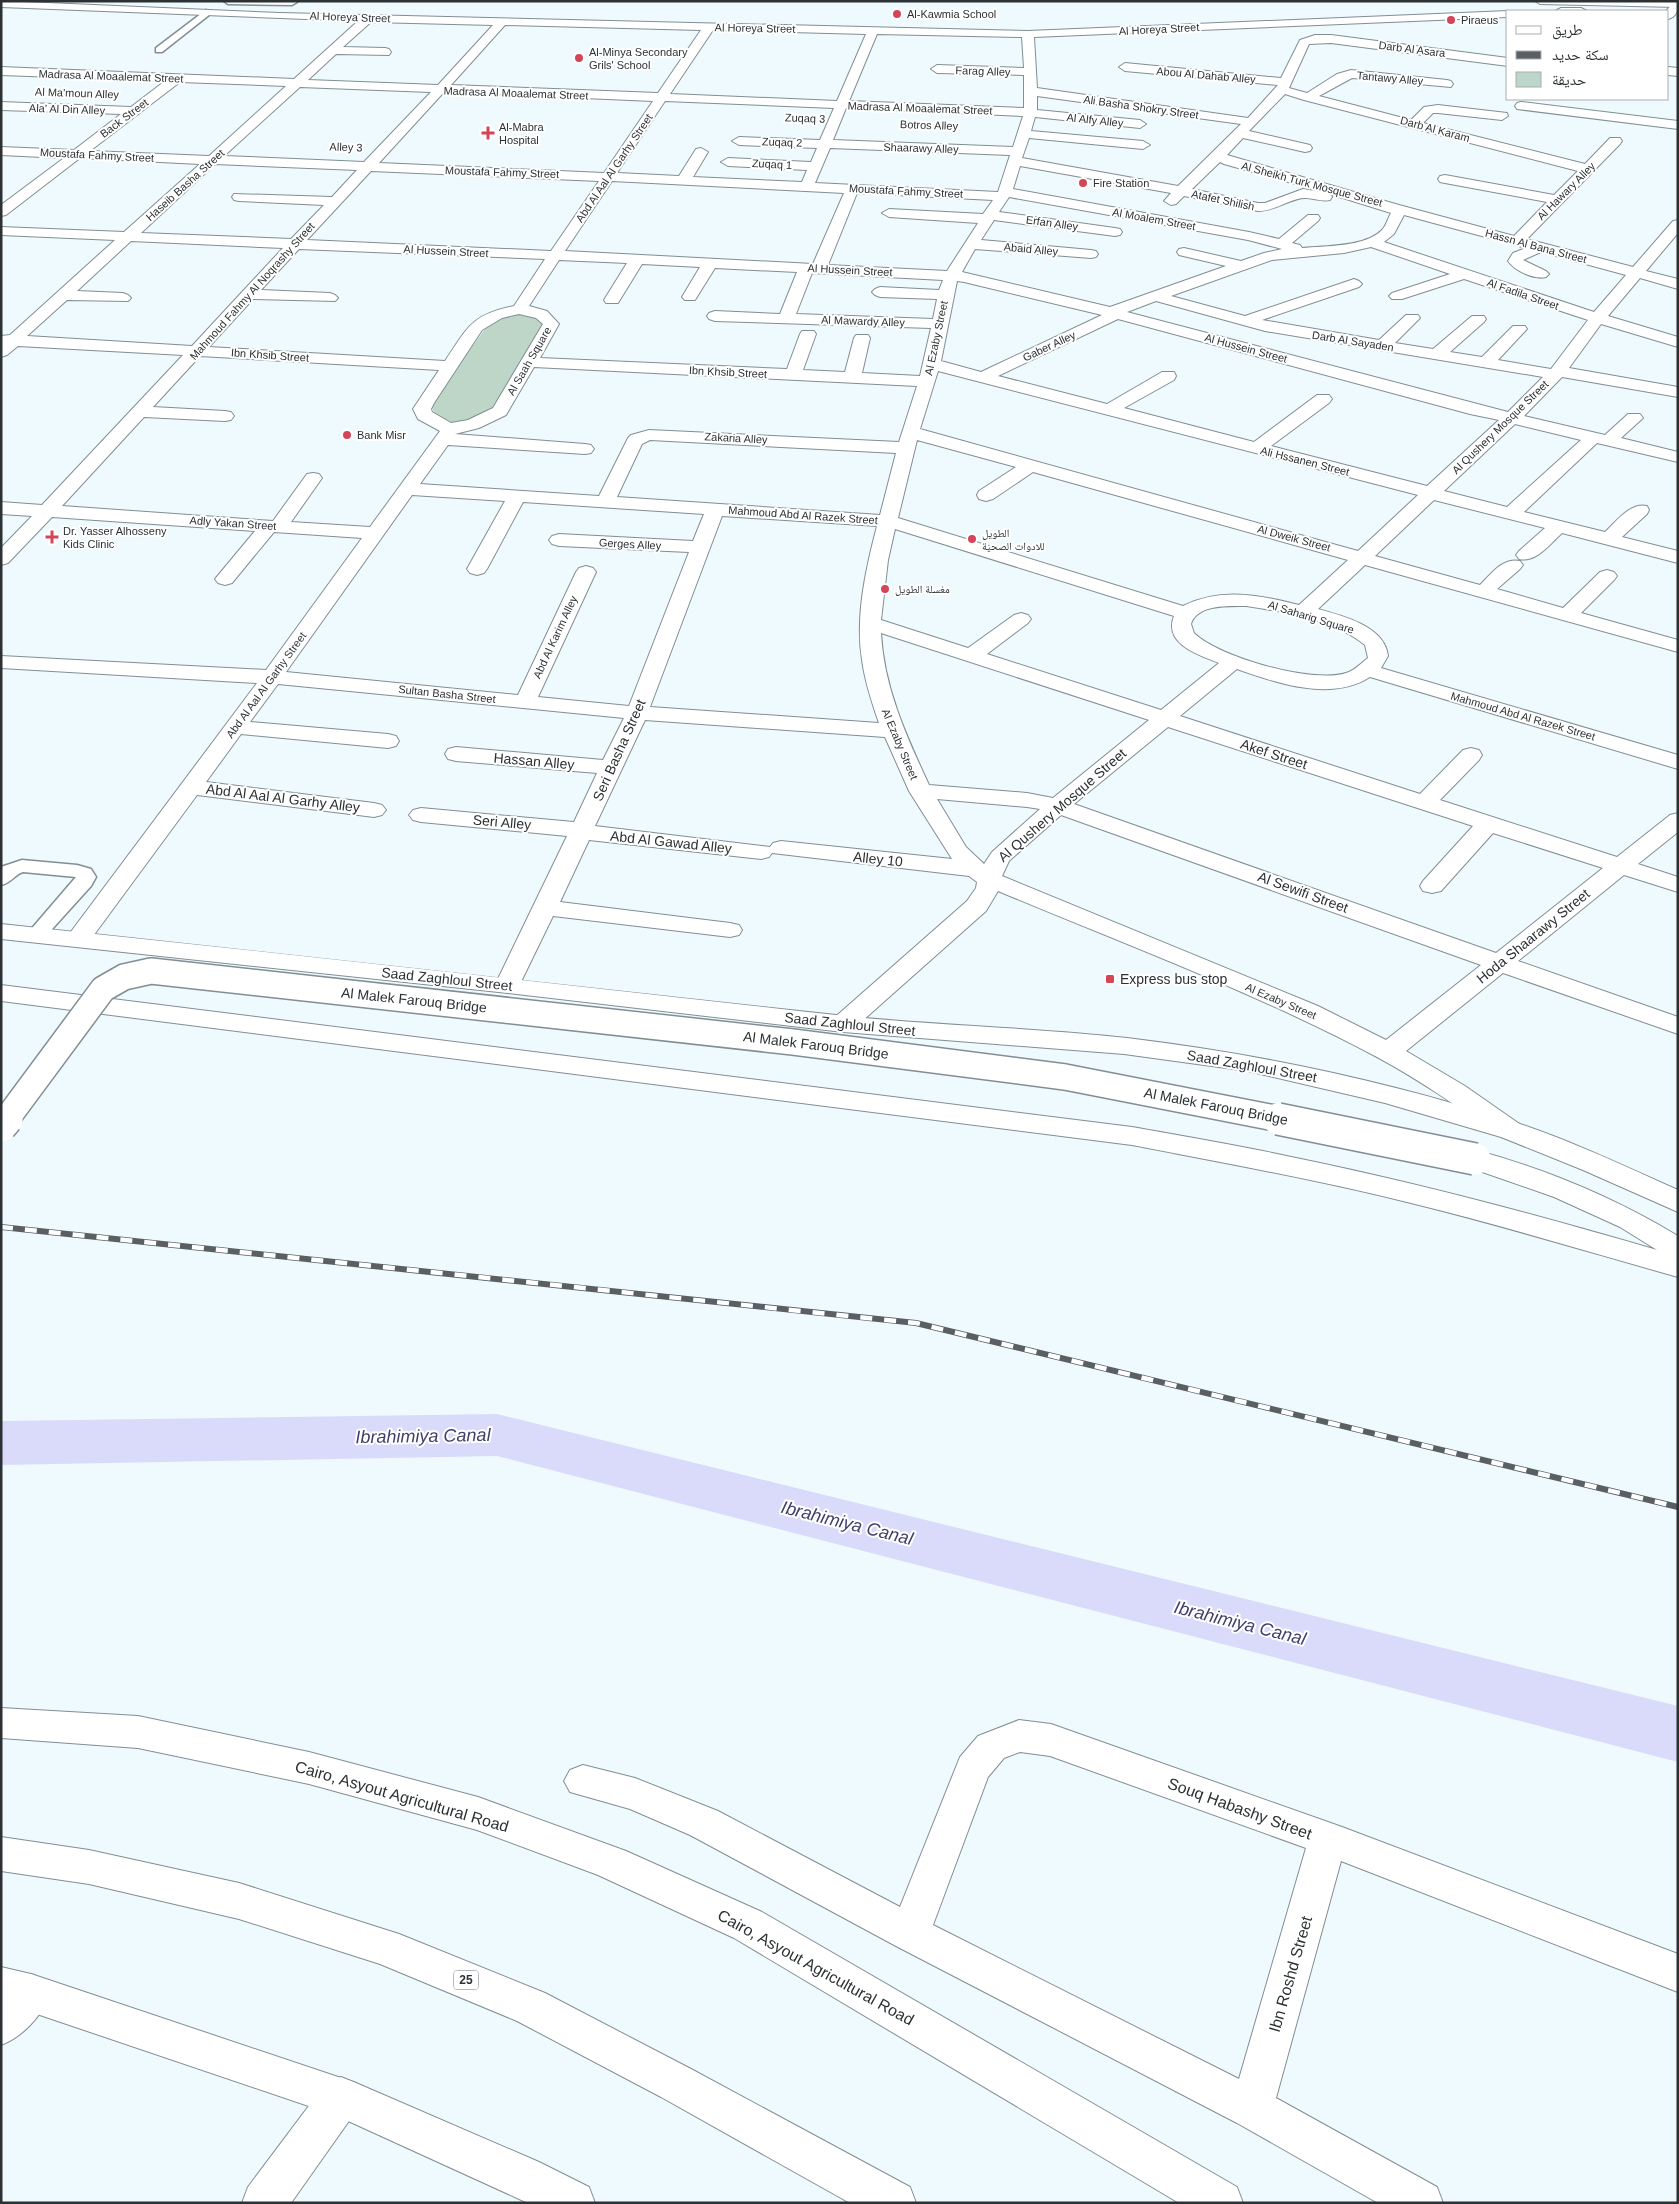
<svg xmlns="http://www.w3.org/2000/svg" width="1679" height="2204" viewBox="0 0 1679 2204" font-family="Helvetica,'Noto Naskh Arabic',sans-serif">
<rect width="100%" height="100%" fill="#eefafe"/>
<path fill="#bed6c8" d="M 518,313 L 532,315 L 542,321 L 543,327 L 492,410 L 484,416 L 451,426 C 440,420 432,416 432,402 L 490,322 Z"/>
<g fill="none" stroke-linecap="round" stroke-linejoin="round">
<polygon fill="#dadbfa" fill-rule="evenodd" points="497,1414 1678,1706 1678,1762 497,1456 1,1465 1,1421"/>
<defs>
<g id="service">
<polygon points="224,1 296,1 297,2 292,5 228,4"/>
<polygon points="206,10 211,13 209,15 162,52 156,52 156,48"/>
<path d="M 22,860 L 77,865 L 91,869 L 96,877 L 91,886 L 44,938 L 37,940 L 30,938 L 27,934 L 76,877 L 23,872 C 14,875 11,883 1,885 L 1,867 Z"/>
</g>
<g id="minor">
<path d="M 1,1 L 280,13 L 1028,31 L 1508,11 L 1511,11 L 1508,11 L 1508,17 L 1034,37 L 1037,88 L 1248,118 L 1278,85 L 1125,71 L 1119,67 L 1125,63 L 1281,78 L 1300,40 L 1315,35 L 1331,35 L 1508,58 L 1508,66 L 1331,43 L 1309,44 L 1289,88 L 1307,93 L 1337,74 L 1351,70 L 1447,80 L 1451,81 L 1453,84 L 1451,87 L 1352,78 L 1319,96 L 1411,120 L 1424,107 L 1438,105 L 1507,113 L 1508,116 L 1502,120 L 1438,113 L 1433,113 L 1423,123 L 1585,164 L 1610,138 L 1620,138 L 1622,141 L 1620,144 L 1527,239 L 1633,267 L 1673,221 L 1678,220 L 1678,233 L 1646,271 L 1678,279 L 1678,289 L 1640,278 L 1608,316 L 1678,337 L 1678,347 L 1601,324 L 1569,368 L 1678,387 L 1678,397 L 1562,377 L 1524,416 L 1605,435 L 1628,414 L 1640,414 L 1643,418 L 1621,438 L 1678,452 L 1678,462 L 1597,443 L 1524,512 L 1605,532 C 1616,522 1630,502 1647,506 L 1649,510 L 1647,514 L 1622,537 L 1678,551 L 1678,563 L 1562,533 C 1550,544 1536,563 1519,559 L 1516,555 L 1519,551 L 1545,528 L 1434,500 L 1375,556 L 1480,585 C 1491,574 1503,557 1520,561 L 1523,565 L 1520,569 L 1497,589 L 1563,608 L 1600,572 L 1607,570 L 1614,572 L 1617,576 L 1614,580 L 1581,613 L 1678,640 L 1678,652 L 1365,565 L 1318,609 C 1343,616 1385,626 1388,656 L 1381,668 L 1678,755 L 1678,769 L 1370,677 C 1331,702 1276,683 1237,669 L 1180,716 L 1420,794 L 1463,750 L 1471,748 L 1479,750 L 1482,755 L 1479,760 L 1440,800 L 1617,857 L 1670,815 L 1678,813 L 1678,832 L 1638,864 L 1678,877 L 1678,892 L 1624,875 L 1518,961 L 1678,1017 L 1678,1034 L 1503,973 L 1406,1051 L 1465,1086 L 1521,1125 L 1525,1131 L 1521,1137 L 1511,1140 L 1501,1137 C 1461,1109 1420,1080 1377,1057 C 1257,993 1124,944 998,891 L 986,911 L 852,1030 L 843,1032 L 834,1030 L 830,1024 L 834,1018 L 967,901 L 976,888 L 977,882 L 969,876 L 772,853 L 769,857 L 761,859 L 589,840 L 560,902 L 730,923 L 739,925 L 742,930 L 739,935 L 730,937 L 553,916 L 517,990 L 508,993 L 499,990 L 495,985 L 567,836 L 421,822 L 413,820 L 409,815 L 413,810 L 421,808 L 574,822 L 597,773 L 456,761 L 448,759 L 445,754 L 448,749 L 456,747 L 603,760 L 624,718 L 278,684 L 250,722 L 388,734 L 396,736 L 399,741 L 396,746 L 388,748 L 241,734 L 206,782 L 374,803 L 382,805 L 386,810 L 382,815 L 374,817 L 197,795 L 88,943 L 79,946 L 70,943 L 66,938 L 70,933 L 257,683 L 1,668 L 1,656 L 266,670 L 362,538 L 274,532 L 232,583 L 225,585 L 218,583 L 215,579 L 255,531 L 52,517 L 8,563 L 1,565 L 1,548 L 32,516 L 1,514 L 1,502 L 42,505 L 183,355 L 18,346 L 7,355 L 1,357 L 1,336 L 10,335 L 115,240 L 1,235 L 1,227 L 124,232 L 200,164 L 80,158 L 6,215 L 1,216 L 1,205 L 64,158 L 1,155 L 1,147 L 74,150 L 121,114 L 1,110 L 1,102 L 131,107 L 165,81 L 1,75 L 1,67 L 294,79 L 358,21 L 1,7 ZM 371,22 L 493,25 L 438,85 L 308,80 L 336,54 L 389,55 L 391,52 L 389,49 L 385,48 L 343,47 ZM 505,25 L 701,30 L 658,93 L 451,85 ZM 713,30 L 866,34 L 837,101 L 670,94 ZM 877,34 L 1022,37 L 1024,68 L 937,65 L 931,69 L 937,73 L 1024,75 L 1024,108 L 849,101 ZM 180,82 L 286,86 L 209,156 L 90,151 ZM 300,87 L 431,92 L 364,162 L 224,156 ZM 444,92 L 653,101 L 604,173 L 379,163 ZM 1285,94 L 1304,100 L 1578,171 L 1554,195 L 1445,175 L 1440,176 L 1438,179 L 1440,182 L 1445,183 L 1547,202 L 1514,236 L 1399,205 L 1227,155 L 1243,138 L 1305,152 L 1310,151 L 1312,148 L 1310,145 L 1249,131 ZM 1037,96 L 1241,124 L 1178,186 L 1022,158 L 1029,138 L 1143,149 L 1150,145 L 1143,141 L 1031,131 L 1035,117 L 1140,128 L 1146,124 L 1140,120 L 1037,110 ZM 665,101 L 834,108 L 820,140 L 739,137 L 732,141 L 739,145 L 817,148 L 811,162 L 728,158 L 721,162 L 728,166 L 807,170 L 802,182 L 693,177 L 708,152 L 701,148 L 696,149 L 679,176 L 617,173 ZM 846,108 L 1023,116 L 1013,147 L 833,140 ZM 830,148 L 1010,155 L 998,192 L 815,183 ZM 1220,162 L 1224,164 L 1327,193 L 1303,189 L 1265,203 L 1258,203 L 1192,189 ZM 215,164 L 357,170 L 332,197 L 234,194 L 232,197 L 234,200 L 239,201 L 324,205 L 291,239 L 141,233 ZM 1020,166 L 1171,193 L 1164,201 L 1171,205 L 1176,204 L 1184,196 L 1258,211 C 1276,211 1291,198 1305,198 C 1314,198 1321,202 1330,200 L 1332,197 L 1330,194 L 1391,213 C 1388,218 1386,226 1382,230 C 1366,247 1324,246 1302,248 L 1300,245 L 1292,243 L 1318,221 L 1320,218 L 1318,215 L 1308,215 L 1279,239 L 1249,232 L 1013,189 ZM 371,171 L 599,181 L 551,251 L 307,240 ZM 612,181 L 844,193 L 813,264 L 565,251 ZM 857,193 L 993,200 L 983,214 L 889,209 L 882,213 L 889,217 L 978,223 L 947,271 L 828,265 ZM 1009,197 L 1248,240 L 1282,249 L 1264,253 L 1241,261 L 1184,248 L 1179,249 L 1177,252 L 1179,255 L 1226,266 L 1110,307 L 962,272 L 975,249 L 1091,258 L 1096,257 L 1098,254 L 1096,251 L 1091,250 L 981,240 L 994,220 L 1115,236 L 1120,235 L 1122,232 L 1120,229 L 1115,228 L 999,212 ZM 1404,215 L 1526,248 L 1513,253 L 1508,261 C 1515,271 1534,280 1546,277 L 1549,274 L 1546,271 L 1523,260 L 1541,252 L 1626,275 L 1594,312 L 1384,242 L 1394,234 ZM 131,241 L 283,248 L 192,346 L 27,336 L 67,300 L 128,301 L 131,298 L 128,295 L 123,293 L 77,291 ZM 1371,247 L 1450,274 L 1392,293 L 1389,296 L 1392,299 L 1402,299 L 1464,279 L 1588,320 L 1551,369 L 1498,360 L 1527,329 L 1525,326 L 1513,326 L 1482,357 L 1450,352 L 1484,322 L 1486,319 L 1484,316 L 1472,316 L 1433,349 L 1395,343 L 1420,318 L 1418,315 L 1406,315 L 1379,340 L 1262,320 L 1359,287 L 1362,284 L 1359,281 L 1354,279 L 1245,316 L 1171,296 L 1272,260 L 1344,253 ZM 299,249 L 545,259 L 514,306 C 471,315 468,327 445,361 L 209,347 L 253,299 L 335,301 L 338,298 L 335,295 L 330,293 L 261,290 ZM 559,260 L 627,263 L 604,300 L 606,303 L 618,303 L 642,264 L 700,267 L 682,297 L 685,300 L 695,300 L 715,268 L 797,272 L 780,314 L 715,311 L 709,313 L 707,316 L 709,319 L 715,321 L 931,328 L 920,376 L 862,373 L 870,338 L 868,335 L 856,335 L 854,338 L 845,372 L 803,370 L 816,334 L 814,331 L 802,331 L 800,334 L 787,369 L 540,358 L 559,324 L 547,311 L 529,306 ZM 812,273 L 943,280 L 939,290 L 880,287 L 875,289 L 872,292 L 875,295 L 880,297 L 937,299 L 933,319 L 796,314 ZM 957,281 L 964,282 L 1102,315 L 981,372 L 941,361 ZM 1156,301 L 1265,331 L 1543,377 L 1508,412 L 1127,312 ZM 519,314 L 536,318 L 543,324 L 493,408 L 468,420 L 451,423 L 432,412 L 431,409 L 434,403 L 482,330 L 502,318 ZM 1118,319 L 1470,414 L 1499,420 L 1427,486 L 1271,446 L 1329,403 L 1332,399 L 1329,395 L 1317,395 L 1254,442 L 1124,408 L 1174,380 L 1176,376 L 1174,372 L 1162,372 L 1107,404 L 998,376 ZM 200,356 L 439,370 L 413,409 L 418,419 L 440,431 L 370,527 L 291,522 L 322,478 L 319,474 L 313,473 L 307,474 L 273,521 L 62,506 L 144,417 L 225,421 L 231,420 L 234,416 L 231,412 L 225,411 L 153,407 ZM 534,367 L 917,386 L 899,442 L 649,430 L 631,435 L 628,438 L 599,496 L 420,484 L 448,445 L 585,454 L 591,453 L 594,449 L 591,445 L 585,444 L 455,434 L 479,428 L 506,415 ZM 938,371 L 1418,495 L 1358,551 L 920,429 ZM 1515,424 L 1581,440 L 1507,507 L 1444,491 ZM 650,440 L 896,453 L 880,515 L 617,497 L 642,444 ZM 917,440 L 1016,467 L 979,491 L 977,495 L 979,499 L 986,501 L 993,499 L 1033,472 L 1348,560 L 1299,605 C 1261,595 1220,587 1183,606 L 898,518 ZM 412,495 L 505,501 L 467,569 L 470,573 L 477,575 L 484,573 L 487,569 L 523,502 L 704,514 L 693,541 L 559,534 L 552,536 L 549,540 L 552,544 L 559,546 L 689,552 L 629,706 L 538,697 L 596,572 L 593,568 L 586,566 L 579,568 L 576,572 L 518,695 L 286,672 ZM 722,516 L 877,526 C 866,568 855,616 862,660 C 865,682 872,703 879,723 L 650,707 ZM 895,529 L 1174,616 C 1163,644 1199,655 1219,663 L 1161,710 L 987,654 L 1028,623 L 1031,619 L 1028,615 L 1021,613 L 1014,615 L 968,648 L 881,620 L 888,560 ZM 1246,606 C 1286,612 1333,619 1365,645 L 1368,658 C 1361,663 1354,671 1346,673 C 1313,684 1218,657 1194,633 L 1191,624 C 1197,604 1229,606 1246,606 ZM 881,633 L 1149,720 L 1053,798 L 1027,793 L 929,785 C 906,735 884,688 881,633 ZM 645,720 L 885,737 L 909,791 L 952,859 L 781,841 L 773,843 L 770,847 L 595,826 ZM 1168,727 L 1473,826 L 1423,881 L 1420,886 L 1423,891 L 1432,893 L 1441,891 L 1493,833 L 1603,868 L 1496,953 L 1074,804 ZM 937,799 L 1027,807 L 1040,809 L 992,852 L 984,864 L 966,847 ZM 1061,815 L 1481,965 L 1386,1040 L 1318,1006 L 1002,876 L 1009,861 Z"/>
<path d="M 1678,1 C 1678,10 1677,17 1668,19 L 1668,11 L 1666,11 L 1674,2 Z"/>
<polygon points="1561,8 1581,8 1587,11 1555,11"/>
<polygon points="1668,67 1678,68 1678,76 1668,75"/>
<polygon points="1521,102 1678,121 1678,129 1517,109 1515,106 1517,103"/>
<path d="M 1019,1720 L 1051,1724 L 1342,1827 L 1678,1954 L 1678,1992 L 1341,1861 L 1276,2098 L 1437,2187 L 1443,2203 L 1378,2203 L 1237,2123 L 896,1946 L 690,1835 L 630,1809 L 570,1792 L 564,1781 L 570,1770 L 583,1765 L 635,1778 L 718,1811 L 900,1907 L 960,1757 L 978,1736 ZM 1020,1752 L 1050,1756 L 1306,1848 L 1239,2079 L 933,1925 L 988,1777 L 1004,1758 Z"/>
<path d="M 31,1974 L 45,1980 L 51,1993 C 42,2015 23,2037 1,2045 L 1,1996 L 17,1980 Z"/>
<polygon points="341,2077 356,2083 362,2097 356,2111 291,2203 242,2203 248,2187 326,2083"/>
</g>
<g id="secondary">
<path d="M 1,924 C 280,953 558,984 836,1015 C 933,1026 1030,1027 1127,1038 C 1260,1054 1392,1082 1520,1124 C 1574,1142 1626,1167 1678,1190 L 1678,1212 L 1583,1170 L 1501,1137 L 1385,1103 L 1248,1071 L 1124,1054 L 843,1032 L 508,993 L 1,939 Z"/>
<path d="M 1,985 L 1132,1127 C 1187,1137 1242,1146 1296,1158 C 1418,1183 1538,1215 1657,1250 L 1620,1227 L 1554,1197 L 1465,1166 L 1461,1159 L 1465,1152 L 1475,1150 C 1546,1169 1615,1198 1678,1236 L 1678,1277 C 1589,1252 1501,1225 1411,1203 C 1319,1180 1225,1163 1132,1145 L 1,1001 Z"/>
<polygon points="1,1708 138,1716 309,1752 478,1797 626,1851 762,1912 1237,2187 1243,2203 1179,2203 734,1938 598,1875 477,1830 309,1784 138,1748 1,1738"/>
</g>
<polygon id="primary" points="1535,1 1678,1 1678,7 1540,4"/>
<g id="trunk">
<polygon points="1,1837 89,1850 239,1883 399,1934 545,1993 691,2069 910,2187 916,2203 850,2203 661,2097 517,2021 380,1964 239,1919 89,1884 1,1871"/>
<polygon points="1,1967 31,1974 356,2083 539,2162 589,2187 595,2203 528,2203 335,2115 31,2012 1,2005"/>
</g>
</defs>
<use href="#service" stroke="#818e93" stroke-width="3"/>
<use href="#minor" stroke="#818e93" stroke-width="2"/>
<use href="#secondary" stroke="#818e93" stroke-width="2"/>
<use href="#primary" stroke="#818e93" stroke-width="2"/>
<use href="#trunk" stroke="#818e93" stroke-width="2"/>
<use href="#service" fill="#fff" fill-rule="evenodd"/>
<use href="#minor" fill="#fff" fill-rule="evenodd"/>
<use href="#secondary" fill="#fff" fill-rule="evenodd"/>
<use href="#primary" fill="#fff" fill-rule="evenodd"/>
<use href="#trunk" fill="#fff" fill-rule="evenodd"/>
<defs>
<polyline id="rail" points="1,1227 916,1323 1678,1507"/>
</defs>
<use href="#rail" stroke="#595f62" stroke-width="6"/>
<use href="#rail" stroke="#fff" stroke-width="4.5" stroke-dasharray="12" stroke-linecap="butt"/>
<defs>
<polyline id="secondary-bridge-far1" points="6,1120 103,989 124,977 151,971 793,1042 1065,1077 1285,1120"/>
<g id="secondary-bridge">
<polyline points="1278,1119 1475,1159"/>
<polyline points="1,1126 7,1119"/>
</g>
</defs>
<use href="#secondary-bridge-far1" stroke="#818e93" stroke-width="28" stroke-linecap="butt"/>
<use href="#secondary-bridge" stroke="#818e93" stroke-width="34" stroke-linecap="butt"/>
<use href="#secondary-bridge-far1" stroke="#fff" stroke-width="25"/>
<use href="#secondary-bridge" stroke="#fff" stroke-width="31"/>
</g>
<g fill="#d54558" stroke="#fff" stroke-width="2">
<circle cx="897" cy="14" r="5"/>
<circle cx="1451" cy="20" r="5"/>
<circle cx="579" cy="58" r="5"/>
<path d="M485.5 125.5h5v5h5v5h-5v5h-5v-5h-5v-5h5z"/>
<circle cx="1083" cy="183" r="5"/>
<circle cx="347" cy="435" r="5"/>
<path d="M49.5 529.5h5v5h5v5h-5v5h-5v-5h-5v-5h5z"/>
<circle cx="972" cy="539" r="5"/>
<circle cx="885" cy="589" r="5"/>
<rect x="1105" y="974" width="10" height="10" rx="2.5"/>
</g>
<g text-anchor="middle" stroke-width="4" stroke-linejoin="round" paint-order="stroke">
<g font-size="11" fill="#2c3133" stroke="#fff" text-anchor="start">
<text x="907" y="18">Al-Kawmia School</text>
<text x="1461" y="24">Piraeus</text>
<text x="589" y="56">Al-Minya Secondary<tspan x="589" dy="13">Grils' School</tspan></text>
<text x="499" y="131">Al-Mabra<tspan x="499" dy="13">Hospital</tspan></text>
<text x="1093" y="187">Fire Station</text>
<text x="357" y="439">Bank Misr</text>
<text x="63" y="535">Dr. Yasser Alhosseny<tspan x="63" dy="13">Kids Clinic</tspan></text>
<text x="982" y="537">الطويل<tspan x="982" dy="13">للادوات الصحية</tspan></text>
<text x="895" y="593">مغسلة الطويل</text>
</g>
<g font-size="11" fill="#2c3133" stroke="#fff">
<text transform="translate(350 17) rotate(2)" y="4">Al Horeya Street</text>
<text transform="translate(755 28) rotate(1)" y="4">Al Horeya Street</text>
<text transform="translate(1159 29) rotate(-3)" y="4">Al Horeya Street</text>
<text transform="translate(1412 49) rotate(7)" y="4">Darb Al Asara</text>
<text transform="translate(983 71) rotate(2)" y="4">Farag Alley</text>
<text transform="translate(1206 75) rotate(5)" y="4">Abou Al Dahab Alley</text>
<text transform="translate(111 76) rotate(2)" y="4">Madrasa Al Moaalemat Street</text>
<text transform="translate(1390 78) rotate(5)" y="4">Tantawy Alley</text>
<text transform="translate(77 93) rotate(2)" y="4">Al Ma'moun Alley</text>
<text transform="translate(516 93) rotate(2)" y="4">Madrasa Al Moaalemat Street</text>
<text transform="translate(1141 107) rotate(8)" y="4">Ali Basha Shokry Street</text>
<text transform="translate(920 108) rotate(2)" y="4">Madrasa Al Moaalemat Street</text>
<text transform="translate(67 109) rotate(2)" y="4">Ala' Al Din Alley</text>
<text transform="translate(124 118) rotate(-37)" y="4">Back Street</text>
<text transform="translate(805 118) rotate(2)" y="4">Zuqaq 3</text>
<text transform="translate(1095 120) rotate(6)" y="4">Al Alfy Alley</text>
<text transform="translate(929 125) rotate(2)" y="4">Botros Alley</text>
<text transform="translate(1435 129) rotate(15)" y="4">Darb Al Karam</text>
<text transform="translate(782 142) rotate(2)" y="4">Zuqaq 2</text>
<text transform="translate(346 147) rotate(2)" y="4">Alley 3</text>
<text transform="translate(921 148) rotate(2)" y="4">Shaarawy Alley</text>
<text transform="translate(97 155) rotate(3)" y="4">Moustafa Fahmy Street</text>
<text transform="translate(772 164) rotate(3)" y="4">Zuqaq 1</text>
<text transform="translate(614 168) rotate(-56)" y="4">Abd Al Aal Al Garhy Street</text>
<text transform="translate(502 172) rotate(2)" y="4">Moustafa Fahmy Street</text>
<text transform="translate(1312 184) rotate(15)" y="4">Al Sheikh Turk Mosque Street</text>
<text transform="translate(185 185) rotate(-42)" y="4">Haseib Basha Street</text>
<text transform="translate(906 191) rotate(3)" y="4">Moustafa Fahmy Street</text>
<text transform="translate(1566 191) rotate(-45)" y="4">Al Hawary Alley</text>
<text transform="translate(1223 200) rotate(12)" y="4">Atafet Shilish</text>
<text transform="translate(1154 219) rotate(10)" y="4">Al Moalem Street</text>
<text transform="translate(1052 223) rotate(8)" y="4">Erfan Alley</text>
<text transform="translate(1536 246) rotate(15)" y="4">Hassn Al Bana Street</text>
<text transform="translate(1031 249) rotate(5)" y="4">Abaid Alley</text>
<text transform="translate(446 251) rotate(3)" y="4">Al Hussein Street</text>
<text transform="translate(850 270) rotate(3)" y="4">Al Hussein Street</text>
<text transform="translate(252 291) rotate(-48)" y="4">Mahmoud Fahmy Al Noqrashy Street</text>
<text transform="translate(1523 294) rotate(19)" y="4">Al Fadila Street</text>
<text transform="translate(863 321) rotate(2)" y="4">Al Mawardy Alley</text>
<text transform="translate(936 338) rotate(-78)" y="4">Al Ezaby Street</text>
<text transform="translate(1353 341) rotate(9)" y="4">Darb Al Sayaden</text>
<text transform="translate(1049 346) rotate(-25)" y="4">Gaber Alley</text>
<text transform="translate(1246 348) rotate(15)" y="4">Al Hussein Street</text>
<text transform="translate(270 355) rotate(4)" y="4">Ibn Khsib Street</text>
<text transform="translate(529 361) rotate(-60)" y="4">Al Saah Square</text>
<text transform="translate(728 372) rotate(3)" y="4">Ibn Khsib Street</text>
<text transform="translate(1500 427) rotate(-44)" y="4">Al Qushery Mosque Street</text>
<text transform="translate(736 438) rotate(3)" y="4">Zakaria Alley</text>
<text transform="translate(1305 461) rotate(14)" y="4">Ali Hssanen Street</text>
<text transform="translate(803 515) rotate(4)" y="4">Mahmoud Abd Al Razek Street</text>
<text transform="translate(233 523) rotate(4)" y="4">Adly Yakan Street</text>
<text transform="translate(1294 538) rotate(15)" y="4">Al Dweik Street</text>
<text transform="translate(630 544) rotate(3)" y="4">Gerges Alley</text>
<text transform="translate(1311 617) rotate(17)" y="4">Al Saharig Square</text>
<text transform="translate(555 637) rotate(-65)" y="4">Abd Al Karim Alley</text>
<text transform="translate(266 685) rotate(-54)" y="4">Abd Al Aal Al Garhy Street</text>
<text transform="translate(447 694) rotate(6)" y="4">Sultan Basha Street</text>
<text transform="translate(1523 716) rotate(16)" y="4">Mahmoud Abd Al Razek Street</text>
<text transform="translate(900 744) rotate(67)" y="4">Al Ezaby Street</text>
<text transform="translate(1281 1001) rotate(23)" y="4">Al Ezaby Street</text>
</g>
<rect fill="#fff" stroke="#6b6f70" stroke-width="1" x="453.5" y="1970.5" width="25" height="19" rx="4"/>
<g font-size="12" font-weight="bold" fill="#2c3133">
<text x="466" y="1984">25</text>
</g>
<g font-size="14" fill="#2c3133" stroke="#fff">
<text transform="translate(619 750) rotate(-66)" y="5">Seri Basha Street</text>
<text transform="translate(1274 754) rotate(18)" y="5">Akef Street</text>
<text transform="translate(534 761) rotate(5)" y="5">Hassan Alley</text>
<text transform="translate(283 798) rotate(7)" y="5">Abd Al Aal Al Garhy Alley</text>
<text transform="translate(1062 805) rotate(-41)" y="5">Al Qushery Mosque Street</text>
<text transform="translate(502 822) rotate(5)" y="5">Seri Alley</text>
<text transform="translate(671 842) rotate(6)" y="5">Abd Al Gawad Alley</text>
<text transform="translate(878 859) rotate(6)" y="5">Alley 10</text>
<text transform="translate(1303 892) rotate(20)" y="5">Al Sewifi Street</text>
<text transform="translate(1533 936) rotate(-39)" y="5">Hoda Shaarawy Street</text>
<text transform="translate(447 979) rotate(6)" y="5">Saad Zaghloul Street</text>
<text transform="translate(414 1000) rotate(6)" y="5">Al Malek Farouq Bridge</text>
<text transform="translate(850 1024) rotate(6)" y="5">Saad Zaghloul Street</text>
<text transform="translate(816 1045) rotate(7)" y="5">Al Malek Farouq Bridge</text>
<text transform="translate(1252 1066) rotate(10)" y="5">Saad Zaghloul Street</text>
<text transform="translate(1216 1106) rotate(11)" y="5">Al Malek Farouq Bridge</text>
</g>
<g font-size="14" fill="#2c3133" stroke="#fff" text-anchor="start">
<text x="1120" y="984">Express bus stop</text>
</g>
<g font-size="16" fill="#2c3133" stroke="#fff">
<text transform="translate(402 1796) rotate(16)" y="6">Cairo, Asyout Agricultural Road</text>
<text transform="translate(1240 1808) rotate(20)" y="6">Souq Habashy Street</text>
<text transform="translate(816 1967) rotate(29)" y="6">Cairo, Asyout Agricultural Road</text>
<text transform="translate(1290 1974) rotate(-74)" y="6">Ibn Roshd Street</text>
</g>
<g font-size="18" font-style="italic" fill="#41406c" stroke="#fff">
<text transform="translate(423 1436) rotate(-1)" y="6">Ibrahimiya Canal</text>
<text transform="translate(847 1523) rotate(14)" y="6">Ibrahimiya Canal</text>
<text transform="translate(1240 1623) rotate(14)" y="6">Ibrahimiya Canal</text>
</g>
</g>
<rect width="1679" height="2204" fill="none" stroke="#2c3133" stroke-width="5"/>
<rect x="1506" y="10" width="162" height="90" fill="#ffffff" stroke="#abadad"/>
<rect x="1516" y="26" width="25" height="8" fill="#ffffff" stroke="#abadad"/>
<text x="1552" y="35" font-size="15" fill="#2c3133">طريق</text>
<rect x="1516" y="51" width="25" height="8" fill="#595f62" stroke="#abadad"/>
<text x="1552" y="60" font-size="15" fill="#2c3133">سكة حديد</text>
<rect x="1516" y="72" width="25" height="15" fill="#bed6c8" stroke="#abadad"/>
<text x="1552" y="85" font-size="15" fill="#2c3133">حديقة</text>
</svg>
